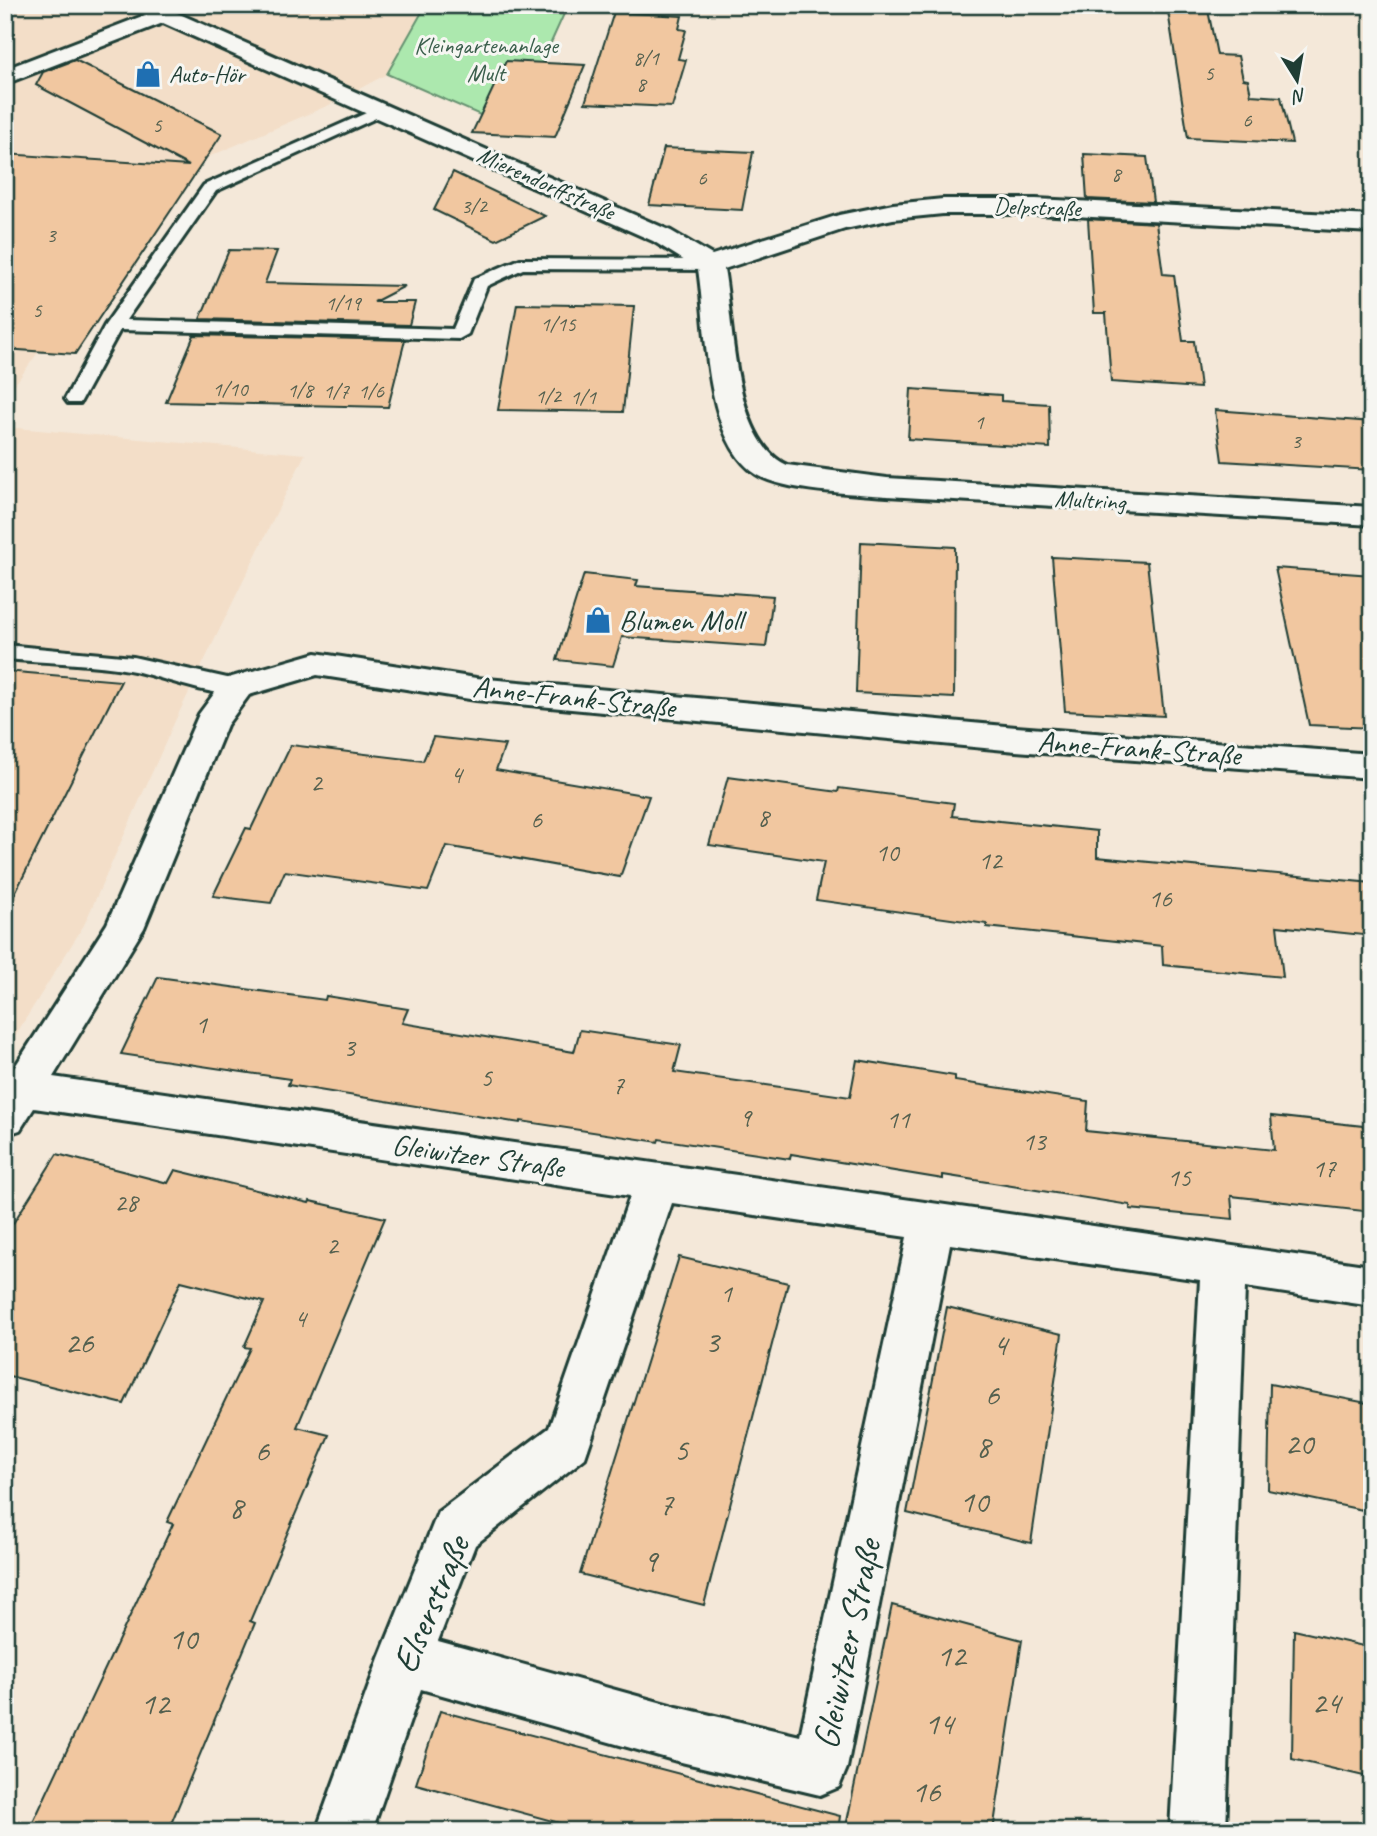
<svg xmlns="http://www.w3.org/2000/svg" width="1377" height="1836" viewBox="0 0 1377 1836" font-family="Caveat,sans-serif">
<rect width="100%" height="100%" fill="#f4e8d9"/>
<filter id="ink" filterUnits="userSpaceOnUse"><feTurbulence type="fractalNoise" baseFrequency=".0143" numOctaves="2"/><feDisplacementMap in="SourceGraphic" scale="14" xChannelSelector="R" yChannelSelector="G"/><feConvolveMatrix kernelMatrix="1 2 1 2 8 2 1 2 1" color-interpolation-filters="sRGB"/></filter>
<g filter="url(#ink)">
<g fill="#f3dec8">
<polygon points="5,5 426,5 387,74 329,105 157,179 66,314 5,398"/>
<polygon points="5,427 305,454 175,721 84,925 5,1052"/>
</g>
<polygon fill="#ace8ae" stroke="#669271" stroke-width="2" points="426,5 568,5 512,129 387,74"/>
<g fill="#f1c7a0" stroke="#1f3d34" stroke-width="2">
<polygon points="1167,5 1207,5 1217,55 1238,56 1243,79 1248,80 1251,95 1281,97 1292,143 1188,138"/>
<polygon points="614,12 682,16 679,29 686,30 678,59 686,60 672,107 585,103"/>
<polygon points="75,60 222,134 75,354 5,349 5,154 189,166 36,85 43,72"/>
<polygon points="506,61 585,65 555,137 472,133"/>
<polygon points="664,148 753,152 742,210 649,205"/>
<polygon points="1084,154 1147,157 1153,202 1087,199"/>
<polygon points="453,172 545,216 496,240 434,210"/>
<polygon points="1088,219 1156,223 1163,274 1174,275 1183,341 1194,341 1200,388 1111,382 1106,313 1094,313"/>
<polygon points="229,250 277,251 265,283 405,286 374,302 415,302 409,325 200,319"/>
<polygon points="517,304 634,306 623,412 498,410"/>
<polygon points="194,335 405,340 388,407 166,402"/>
<polygon points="911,389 1001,395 1001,401 1049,404 1050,448 908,439"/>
<polygon points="1215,410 1372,422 1372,470 1222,461"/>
<polygon points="861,542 955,547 954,698 856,693"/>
<polygon points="1052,557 1147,562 1164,716 1065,711"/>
<polygon points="1275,568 1372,575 1372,728 1309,725"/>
<polygon points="584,574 638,580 636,586 773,596 766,647 622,637 613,666 557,660"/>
<polygon points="5,671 121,681 5,913"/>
<polygon points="433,737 505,745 496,770 649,796 620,877 446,846 428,891 285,871 271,903 213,896 246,828 251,829 291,745 423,761"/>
<polygon points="728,777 838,792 839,788 954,803 952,816 1097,831 1097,857 1372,883 1372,936 1277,926 1283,977 1163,965 1162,946 987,927 987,924 816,900 824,862 709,845"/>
<polygon points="158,977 325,1000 326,996 408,1009 402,1023 574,1052 580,1030 681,1045 674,1072 850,1097 857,1060 955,1076 955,1081 1088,1101 1086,1131 1274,1150 1271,1116 1372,1127 1372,1212 1231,1196 1233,1219 1130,1209 1130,1205 943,1175 943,1179 791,1154 790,1159 659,1139 658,1142 521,1121 520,1123 288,1085 290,1079 121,1054"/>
<polygon points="57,1154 168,1183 175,1170 309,1203 310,1201 385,1218 297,1427 329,1435 250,1621 255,1623 168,1831 29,1831 173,1524 167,1522 250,1348 244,1347 264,1302 181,1281 124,1404 5,1375 5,1236"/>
<polygon points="679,1257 788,1283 704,1605 580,1574"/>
<polygon points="947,1307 1062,1334 1031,1543 907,1513"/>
<polygon points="1270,1384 1372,1404 1372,1512 1268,1490"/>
<polygon points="892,1605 1022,1640 993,1831 845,1831"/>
<polygon points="1294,1630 1372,1648 1372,1778 1292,1759"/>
<polygon points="440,1711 840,1816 838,1831 589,1831 416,1784"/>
</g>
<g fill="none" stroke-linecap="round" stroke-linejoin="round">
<defs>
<g id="service">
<polygon points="382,106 387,107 389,110 387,113 216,191 126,320 453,329 474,279 520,259 710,260 718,265 710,270 523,269 487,286 468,334 459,339 120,330 80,403 68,403 65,399 105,325 204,185"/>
<path d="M 5,645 L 133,657 L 245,682 L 248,687 L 245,692 C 217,700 163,677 134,671 C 93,663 48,663 5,659 Z"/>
</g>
<g id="minor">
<path d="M 130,5 L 159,5 L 671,231 L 712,255 L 839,215 L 893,204 L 943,199 L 1036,199 L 1372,216 L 1372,232 L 1036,214 L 943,214 L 893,219 L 845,229 L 724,269 C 734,322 732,440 787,465 L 887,478 L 1372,507 L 1372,525 L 887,496 C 853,493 784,492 756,474 C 703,439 707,325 698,269 L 653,241 L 163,23 L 5,84 L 5,69 L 145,15 Z"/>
<path d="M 316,653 L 476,678 L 1016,727 L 1372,754 L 1372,778 L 1016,751 L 476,700 L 317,675 L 249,695 L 227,725 L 144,928 L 53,1077 L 1372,1266 L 1372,1306 L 1245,1287 L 1226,1831 L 1170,1831 L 1200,1280 L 950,1244 L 847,1768 L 839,1787 L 820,1795 L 677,1761 L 421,1689 L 372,1831 L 316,1831 L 379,1658 L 438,1512 L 549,1428 L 630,1196 L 34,1108 L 20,1130 L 5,1135 L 5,1082 L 107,924 L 199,714 L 225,679 ZM 672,1203 L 907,1237 L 800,1736 L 677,1707 L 438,1641 L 475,1545 L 585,1458 Z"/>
</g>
</defs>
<use href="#service" stroke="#1f3d34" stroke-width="6"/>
<use href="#minor" stroke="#1f3d34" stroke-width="6"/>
<use href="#service" fill="#f6f6f2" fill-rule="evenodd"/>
<use href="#minor" fill="#f6f6f2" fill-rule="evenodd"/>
</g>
</g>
<defs>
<symbol id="shop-bare" viewBox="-9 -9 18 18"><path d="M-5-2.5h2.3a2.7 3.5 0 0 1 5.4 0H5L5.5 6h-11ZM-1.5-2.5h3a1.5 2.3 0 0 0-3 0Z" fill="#1f6fb2" stroke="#f6f6f2" stroke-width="2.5" paint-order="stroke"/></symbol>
</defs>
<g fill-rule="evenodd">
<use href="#shop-bare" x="129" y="55" width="38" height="38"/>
<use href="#shop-bare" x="579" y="601" width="38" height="38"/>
</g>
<g text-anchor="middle" stroke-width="6" stroke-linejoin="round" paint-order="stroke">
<g font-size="21" fill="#54604f">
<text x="646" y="65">8/1</text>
<text x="1209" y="80">5</text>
<text x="641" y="91">8</text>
<text x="1247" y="127">6</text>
<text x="157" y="132">5</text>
<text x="1116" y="181">8</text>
<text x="702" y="185">6</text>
<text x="474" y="213">3/2</text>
<text x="51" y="242">3</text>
<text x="343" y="310">1/19</text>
<text x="37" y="317">5</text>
<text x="558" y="331">1/15</text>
<text x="230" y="396">1/10</text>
<text x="300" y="397">1/8</text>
<text x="336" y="398">1/7</text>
<text x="371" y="398">1/6</text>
<text x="548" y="403">1/2</text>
<text x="583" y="404">1/1</text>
<text x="979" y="429">1</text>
<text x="1296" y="448">3</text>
</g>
<g font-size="24" fill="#3b5f4c" stroke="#f6f6f2">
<text x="486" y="53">Kleingartenanlage<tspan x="486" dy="28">Mult</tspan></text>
</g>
<g font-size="24" fill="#1f3d34" stroke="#f6f6f2" text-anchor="start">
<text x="169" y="82">Auto-Hör</text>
</g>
<g font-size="24" fill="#1f3d34" stroke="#f6f6f2">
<text transform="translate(546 183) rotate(24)" y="8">Mierendorffstraße</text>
<text transform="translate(1037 207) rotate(2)" y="8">Delpstraße</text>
<text transform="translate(1090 500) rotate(3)" y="8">Multring</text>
</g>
<g font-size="26" fill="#54604f">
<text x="456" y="783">4</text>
<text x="316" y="791">2</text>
<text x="763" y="826">8</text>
<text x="536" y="828">6</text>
<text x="887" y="861">10</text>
<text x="990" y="869">12</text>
<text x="1160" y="907">16</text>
<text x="201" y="1033">1</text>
<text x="349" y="1056">3</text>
<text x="486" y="1086">5</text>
<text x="618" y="1094">7</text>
<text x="745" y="1126">9</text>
<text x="898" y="1128">11</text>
<text x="1034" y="1150">13</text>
<text x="1324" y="1177">17</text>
<text x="1179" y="1186">15</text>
<text x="126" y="1211">28</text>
<text x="332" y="1254">2</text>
<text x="726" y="1302">1</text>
<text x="300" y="1327">4</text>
</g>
<g font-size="30" fill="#1f3d34" stroke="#f6f6f2" text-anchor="start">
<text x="619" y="630">Blumen Moll</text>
</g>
<g font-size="30" fill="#1f3d34" stroke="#f6f6f2">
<text transform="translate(574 697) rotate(6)" y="10">Anne-Frank-Straße</text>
<text transform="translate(1139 748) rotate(4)" y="10">Anne-Frank-Straße</text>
<text transform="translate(478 1156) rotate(8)" y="10">Gleiwitzer Straße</text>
</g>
<g font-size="32" fill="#54604f">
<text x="712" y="1352">3</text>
<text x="79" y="1353">26</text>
<text x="1000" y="1355">4</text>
<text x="992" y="1405">6</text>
<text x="1299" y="1454">20</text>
<text x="983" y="1457">8</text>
<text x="681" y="1460">5</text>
<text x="262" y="1461">6</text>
<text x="974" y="1512">10</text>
<text x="666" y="1515">7</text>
<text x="236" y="1518">8</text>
<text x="650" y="1571">9</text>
<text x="183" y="1649">10</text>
<text x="951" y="1666">12</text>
<text x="1326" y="1713">24</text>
<text x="155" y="1714">12</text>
<text x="939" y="1734">14</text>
<text x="926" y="1802">16</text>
</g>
<g font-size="37" fill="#1f3d34" stroke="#f6f6f2">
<text transform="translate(430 1604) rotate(-67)" y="13">Elserstraße</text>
<text transform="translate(846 1644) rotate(-78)" y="13">Gleiwitzer Straße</text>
</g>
</g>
<rect width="1377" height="1836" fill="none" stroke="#f6f6f2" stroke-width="28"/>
<rect x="14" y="14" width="1349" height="1808" fill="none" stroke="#1f3d34" stroke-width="2.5" filter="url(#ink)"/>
<g transform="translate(1297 80) rotate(169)" stroke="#f6f6f2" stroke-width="5" paint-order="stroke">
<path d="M0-5L12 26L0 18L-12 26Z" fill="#1f3d34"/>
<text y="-10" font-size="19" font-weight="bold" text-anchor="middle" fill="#1f3d34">N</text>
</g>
</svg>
